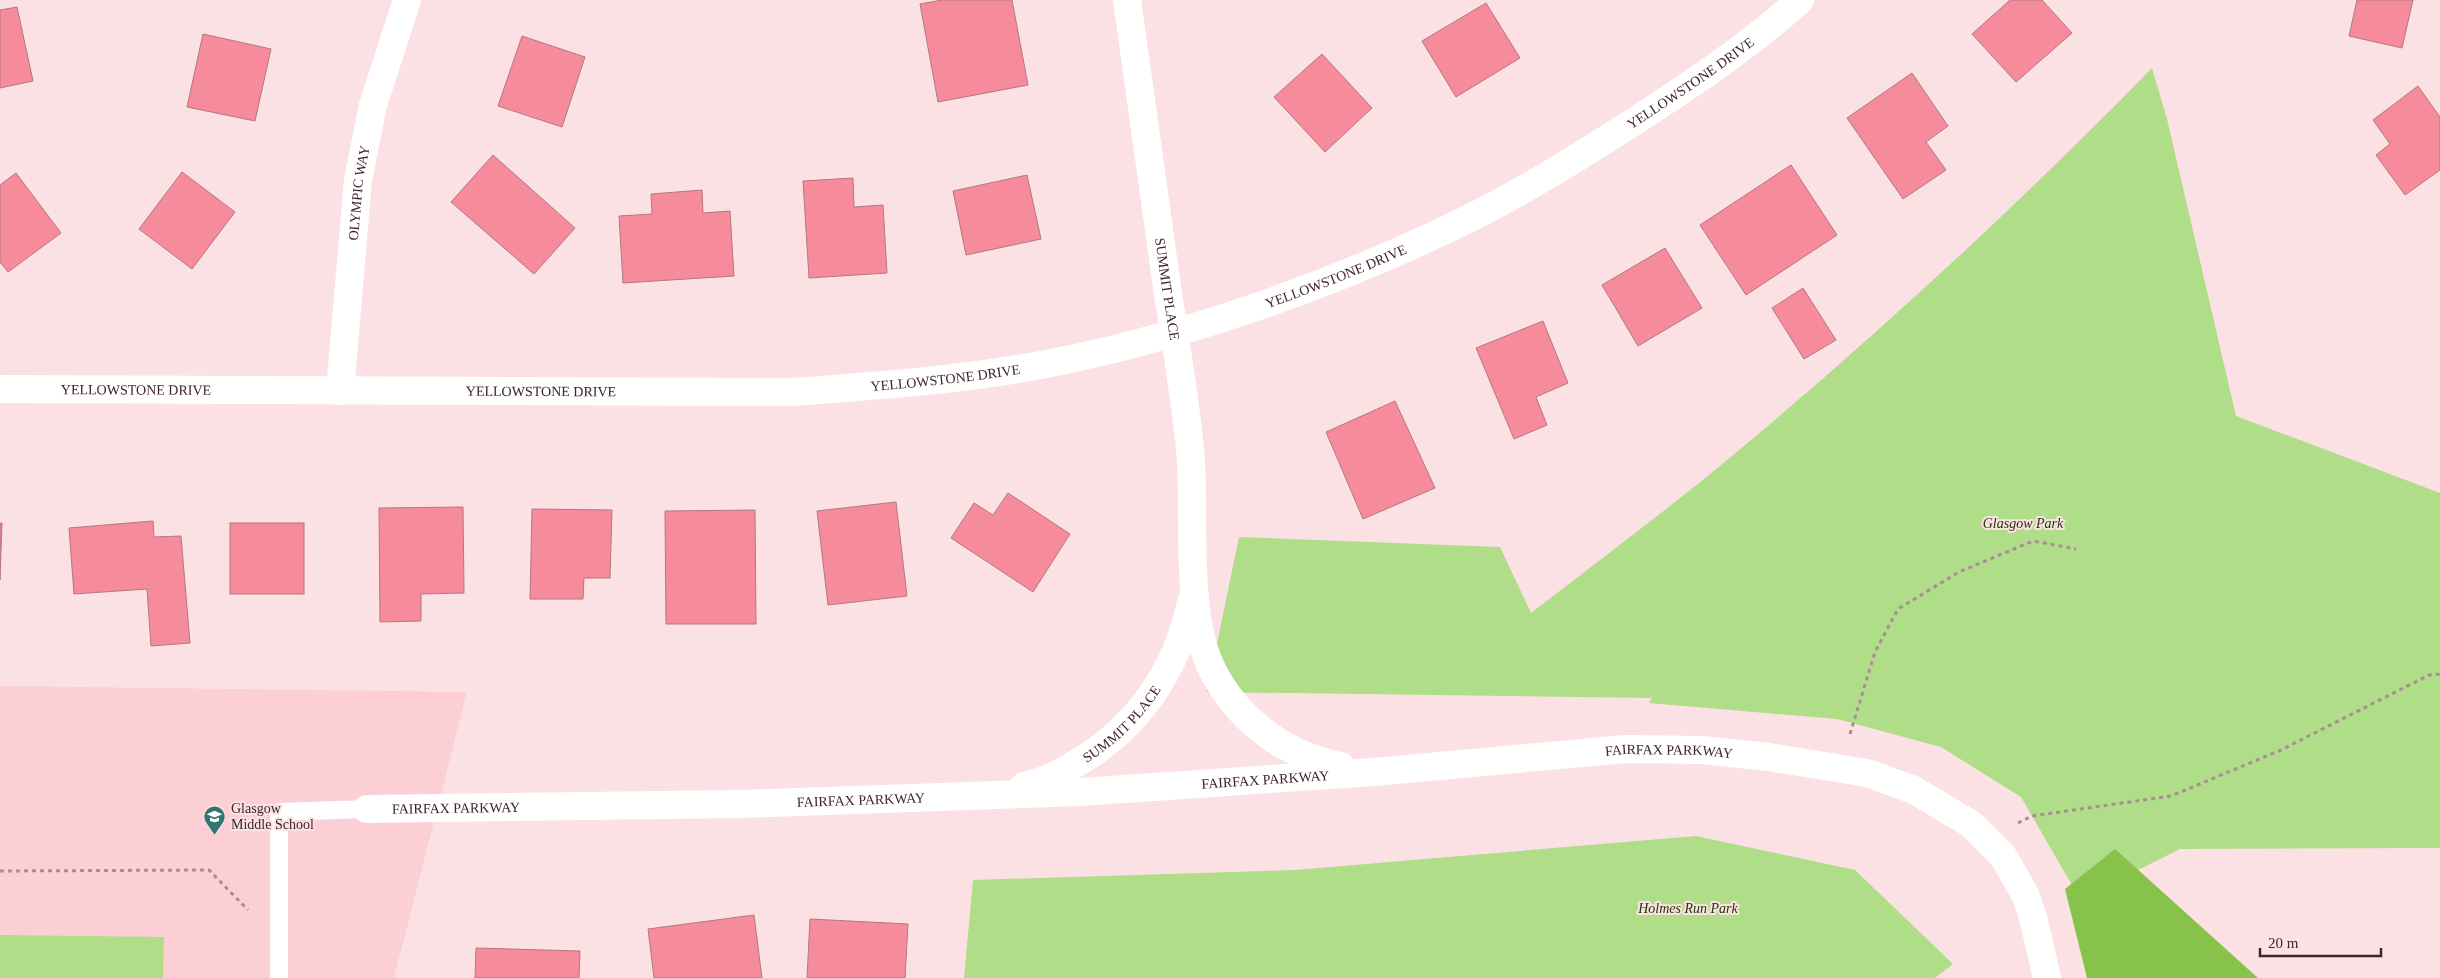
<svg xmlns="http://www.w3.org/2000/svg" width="2440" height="978" viewBox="0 0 2440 978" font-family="'Times New Roman',serif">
<rect width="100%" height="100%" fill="#fce1e4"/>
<polygon fill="#fbcfd3" points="0,686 467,692 394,978 0,978"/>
<g fill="#afdd88">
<path d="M 2152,68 L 2167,119 L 2236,416 L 2440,493 L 2440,848 L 2180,849 L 2080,899 L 2021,797 L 1941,747 L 1837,719 L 1649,703 L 1652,698 L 1207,692 L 1239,537 L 1500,547 L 1531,613 C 1605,556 1679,501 1750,441 C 1890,323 2024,199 2152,68 Z"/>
<polygon points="1696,836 1855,870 1953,964 1935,978 964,978 973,880 1295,870"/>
<polygon points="0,935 164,937 163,978 0,978"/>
</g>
<polygon fill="#87c24b" points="2115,849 2258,978 2087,978 2065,889"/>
<g fill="#f68b9b" stroke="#b2787f">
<polygon points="942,0 1012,0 1028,85 938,102 920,4"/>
<polygon points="2010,0 2042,0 2072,33 2016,82 1972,34"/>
<polygon points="2357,0 2413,0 2402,48 2349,36"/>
<polygon points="1486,3 1520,58 1456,97 1422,41"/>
<polygon points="17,7 33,81 0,88 0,10"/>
<polygon points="203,34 271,49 255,121 187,107"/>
<polygon points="522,36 585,57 562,127 498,106"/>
<polygon points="1322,54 1372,108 1325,152 1274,97"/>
<polygon points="1912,73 1948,126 1926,142 1946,170 1903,199 1847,118"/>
<polygon points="2418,86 2440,117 2440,170 2405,195 2376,155 2390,144 2373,120"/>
<polygon points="493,155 575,228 534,274 451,202"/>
<polygon points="1791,165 1837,235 1746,295 1700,225"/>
<polygon points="182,172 235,212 192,269 139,229"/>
<polygon points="16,173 61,233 8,272 0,262 0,185"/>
<polygon points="1027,175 1041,239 966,255 953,191"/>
<polygon points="853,178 854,207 883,205 887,273 809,278 803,181"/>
<polygon points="702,190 703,213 730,211 734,276 623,283 619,216 652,214 651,194"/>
<polygon points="1665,248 1702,308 1638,346 1602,285"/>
<polygon points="1803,288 1836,340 1804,359 1772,308"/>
<polygon points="1543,321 1568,383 1536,397 1547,425 1514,439 1476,348"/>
<polygon points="1395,401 1435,488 1363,519 1326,432"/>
<polygon points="1008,493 1070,534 1033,592 951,538 974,503 993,515"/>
<polygon points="896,502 907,596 828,605 817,511"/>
<polygon points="463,507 464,593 421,594 421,621 380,622 379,508"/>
<polygon points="532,509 612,510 610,578 584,578 583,599 530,599"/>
<polygon points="755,510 756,624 666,624 665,511"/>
<polygon points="153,521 154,537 181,536 190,643 151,646 147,589 74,594 69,528"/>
<polygon points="0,523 2,523 0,580"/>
<rect x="230" y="523" width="74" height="71"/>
<polygon points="754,915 762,978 654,978 648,929"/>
<polygon points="810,919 908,924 905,978 807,978"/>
<polygon points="476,948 580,951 579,978 475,978"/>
</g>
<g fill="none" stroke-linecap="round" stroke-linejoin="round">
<g stroke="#a88e91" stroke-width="3" stroke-dasharray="4 4" stroke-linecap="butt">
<polyline points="1850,734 1875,652 1898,609 1959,572 2033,541 2076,549"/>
<polyline points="2018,823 2032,816 2171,796 2281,750 2429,675 2440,674"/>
<polyline points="0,871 209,870 248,910"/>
</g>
<polyline stroke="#fff" stroke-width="18" points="279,978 279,812 367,809"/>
<g stroke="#fff" stroke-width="28">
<path id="s1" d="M 1127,0 C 1140,98 1154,196 1168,294 C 1176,345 1185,397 1190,449 C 1196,513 1184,610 1211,667 C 1236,719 1285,756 1341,766"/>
<path id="s2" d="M 0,389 L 793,392 C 876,386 959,380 1041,365 C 1183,338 1333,285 1464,221 C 1521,193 1581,156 1635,121 C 1692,84 1749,46 1800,0"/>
<path id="s3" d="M 340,391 L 358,180 L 373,105 L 407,0"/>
<path id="s4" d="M 1024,786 C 1043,782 1060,774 1077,763 C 1137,728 1177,671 1191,602"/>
<path id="s5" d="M 367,809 L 739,804 L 1080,792 L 1374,772 L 1626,749 L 1702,750 L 1769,757 L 1867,773 L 1914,790 L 1971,824 L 2003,856 L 2025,894 L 2033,917 L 2047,978"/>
</g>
</g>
<defs>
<symbol id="school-pin" viewBox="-11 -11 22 30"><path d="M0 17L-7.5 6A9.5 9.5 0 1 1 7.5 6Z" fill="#2d7673" stroke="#fce1e4"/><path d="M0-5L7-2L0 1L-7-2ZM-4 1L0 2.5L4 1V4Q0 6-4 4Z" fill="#fff"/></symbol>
</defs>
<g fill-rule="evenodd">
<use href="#school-pin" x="202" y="804" width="25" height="34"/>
</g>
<g text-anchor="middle" stroke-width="4" stroke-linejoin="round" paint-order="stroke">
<g font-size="14" fill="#3d2528" stroke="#fce1e4">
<text dy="5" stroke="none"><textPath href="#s2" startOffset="1756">YELLOWSTONE DRIVE</textPath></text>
<text dy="5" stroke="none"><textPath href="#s3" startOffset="199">OLYMPIC WAY</textPath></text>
<text dy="5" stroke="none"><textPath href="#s2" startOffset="1351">YELLOWSTONE DRIVE</textPath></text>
<text dy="5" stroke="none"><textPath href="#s1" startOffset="292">SUMMIT PLACE</textPath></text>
<text dy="5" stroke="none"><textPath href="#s2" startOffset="946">YELLOWSTONE DRIVE</textPath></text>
<text dy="5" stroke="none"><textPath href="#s2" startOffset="136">YELLOWSTONE DRIVE</textPath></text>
<text dy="5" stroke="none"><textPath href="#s2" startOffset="541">YELLOWSTONE DRIVE</textPath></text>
<text dy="5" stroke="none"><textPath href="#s4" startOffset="118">SUMMIT PLACE</textPath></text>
<text dy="5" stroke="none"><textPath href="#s5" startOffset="1304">FAIRFAX PARKWAY</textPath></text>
<text dy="5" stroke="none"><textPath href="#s5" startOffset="899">FAIRFAX PARKWAY</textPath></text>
<text dy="5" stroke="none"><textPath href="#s5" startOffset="494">FAIRFAX PARKWAY</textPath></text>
<text dy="5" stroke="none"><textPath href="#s5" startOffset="89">FAIRFAX PARKWAY</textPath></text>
</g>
<g font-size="14" font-style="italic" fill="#203605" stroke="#fce1e4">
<text x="2023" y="528">Glasgow Park</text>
<text x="1688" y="913">Holmes Run Park</text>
</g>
<g font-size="14" fill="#3d2528" stroke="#fce1e4" text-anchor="start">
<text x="231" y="813">Glasgow<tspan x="231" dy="16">Middle School</tspan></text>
</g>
</g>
<path d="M2260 948v8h121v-8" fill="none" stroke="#3d2528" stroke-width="2.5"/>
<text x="2268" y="948" font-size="15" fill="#3d2528" stroke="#fce1e4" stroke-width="4" paint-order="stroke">20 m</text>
</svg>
